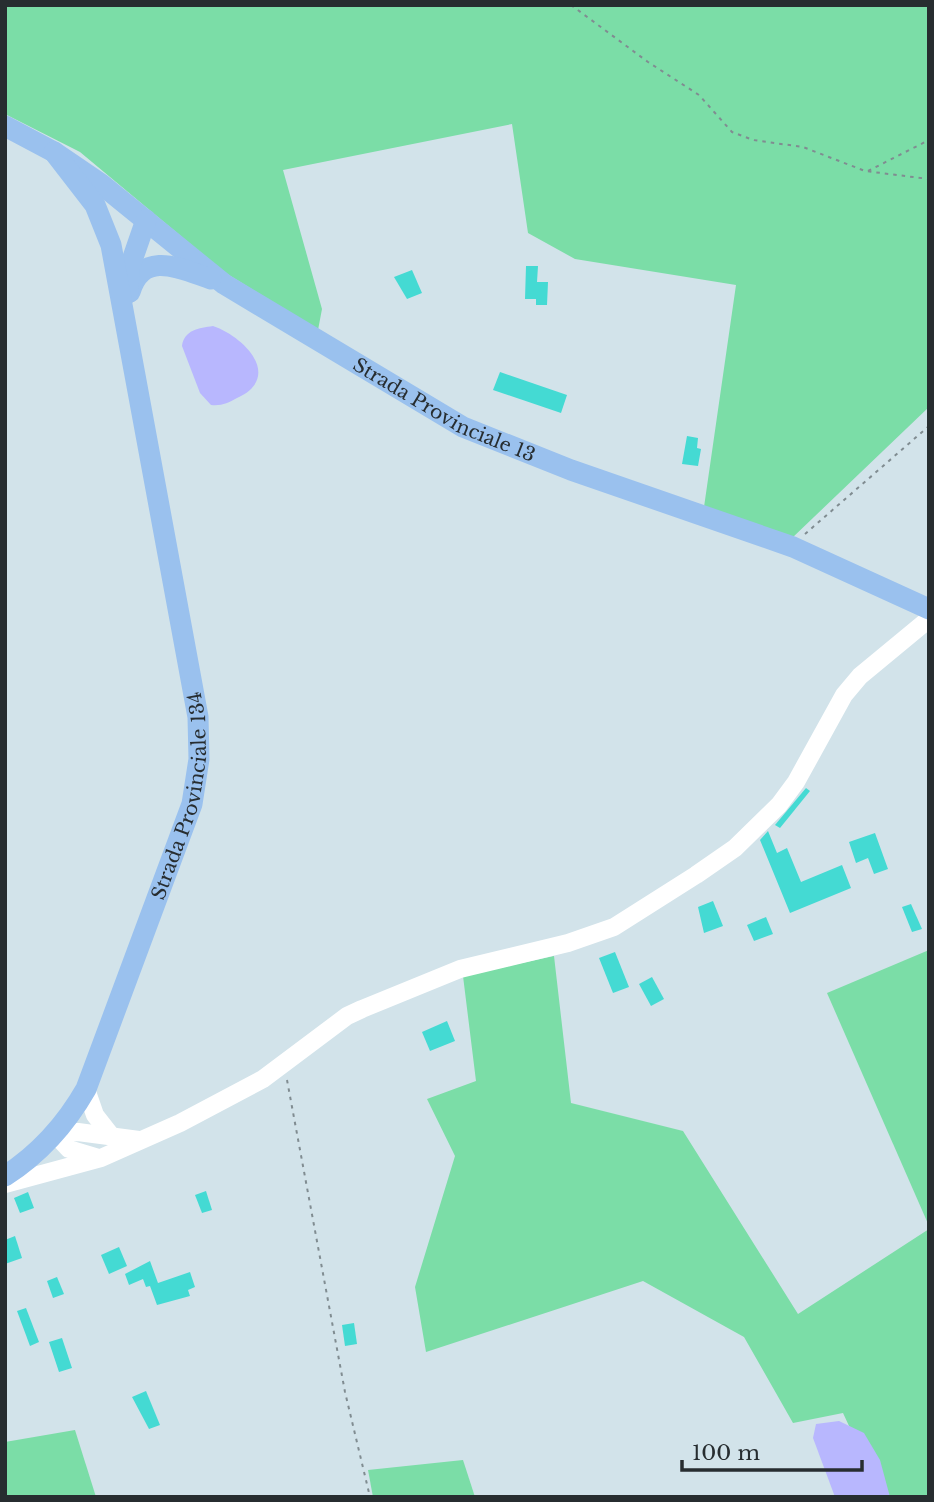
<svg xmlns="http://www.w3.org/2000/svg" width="934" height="1502" viewBox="0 0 934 1502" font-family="'Libre Baskerville',serif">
<rect width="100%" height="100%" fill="#d2e3ea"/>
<g fill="#7bdda7">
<polygon points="5,5 929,5 929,407 791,539 704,507 736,285 575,259 528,233 512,124 283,170 322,309 318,330 224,272 80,152 5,114"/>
<polygon points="929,950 929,1226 827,993"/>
<polygon points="554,956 571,1103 683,1131 798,1314 929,1229 929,1497 882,1497 843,1413 793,1423 744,1337 643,1281 426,1352 415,1287 455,1156 427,1099 476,1081 463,976"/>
<polygon points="75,1430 96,1497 5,1497 5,1442"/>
<polygon points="463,1460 475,1497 373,1497 368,1470"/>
</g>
<g fill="#b8b7fe">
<path d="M 213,326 C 245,337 283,377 237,398 C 228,403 222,406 211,405 L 200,393 L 182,346 C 184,330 199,328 213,326 Z"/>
<polygon points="839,1421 864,1433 880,1460 890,1497 835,1497 813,1438 816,1424"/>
</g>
<g fill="#44dad3">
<polygon points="526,266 538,266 537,282 548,282 547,305 536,305 536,299 525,299"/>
<polygon points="412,270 422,293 407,299 394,277"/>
<polygon points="500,372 567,395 561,413 493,390"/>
<polygon points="687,436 698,438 697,448 701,449 698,466 682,464"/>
<polygon points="806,788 810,791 780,828 775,825"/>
<polygon points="768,831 777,853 787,848 801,882 842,865 851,888 790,913 760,840"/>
<polygon points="875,833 888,869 874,874 868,858 856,863 849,842"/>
<polygon points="713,901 723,926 704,933 698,907"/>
<polygon points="911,904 922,929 912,932 902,907"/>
<polygon points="766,917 773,934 754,941 747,925"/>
<polygon points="615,952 629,987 613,993 599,958"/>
<polygon points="652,977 664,999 651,1006 639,984"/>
<polygon points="447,1021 455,1041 430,1051 422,1032"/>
<polygon points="206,1191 212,1210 202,1213 195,1195"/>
<polygon points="28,1192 34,1208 20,1213 14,1198"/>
<polygon points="15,1236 22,1258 5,1264 5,1240"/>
<polygon points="119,1247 127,1266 109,1274 101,1255"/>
<polygon points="150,1261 158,1283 190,1272 195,1287 188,1290 190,1296 157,1305 150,1286 146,1287 143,1279 129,1285 125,1274"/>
<polygon points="57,1277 64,1294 53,1298 47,1281"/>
<polygon points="26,1308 39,1342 30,1346 17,1311"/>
<polygon points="354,1323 357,1344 345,1346 342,1325"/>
<polygon points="62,1338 72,1368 59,1372 49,1342"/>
<polygon points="146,1391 160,1425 149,1429 132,1397"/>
</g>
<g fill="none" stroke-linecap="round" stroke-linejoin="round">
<g stroke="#808c91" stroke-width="2" stroke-dasharray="3.5 5" stroke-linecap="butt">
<polyline points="571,5 648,62 699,95 732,132 753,140 803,147 865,171 929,179"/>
<polyline points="868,171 929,140"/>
<polyline points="805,534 929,426"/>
<polyline points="287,1080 345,1392 370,1497"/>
</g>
<g stroke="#fff" stroke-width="18">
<polyline points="86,1089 95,1115 113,1138"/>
<polyline points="55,1134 78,1132 139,1140"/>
<polyline points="55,1134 69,1149 99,1158"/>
<polyline points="5,1184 101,1158 180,1123 263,1079 347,1016 362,1009 460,969 568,943 614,927 696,875 735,848 779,805 796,782 844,695 860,676 929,619"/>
</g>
<g stroke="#9ac1ee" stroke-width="21">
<path id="s1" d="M 5,126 L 54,152 L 101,184 L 224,284 L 463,427 L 571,470 L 793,547 L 929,609"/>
<path d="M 130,292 C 143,249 181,269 211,279"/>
<polyline points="128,293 129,269 146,220"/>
<path id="s2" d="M 5,1176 C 39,1154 66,1124 86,1089 L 192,804 L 199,759 L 198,717 L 111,245 L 95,205 L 54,152"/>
</g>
</g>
<g text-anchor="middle" stroke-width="7" stroke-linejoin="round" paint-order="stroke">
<g font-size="19" fill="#272d30" stroke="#d2e3ea">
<text dy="7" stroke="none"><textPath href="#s1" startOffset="525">Strada Provinciale 13</textPath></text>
<text dy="7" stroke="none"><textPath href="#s2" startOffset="430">Strada Provinciale 134</textPath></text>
</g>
</g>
<rect width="934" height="1502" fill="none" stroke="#272d30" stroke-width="14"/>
<path d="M682 1460v10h180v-10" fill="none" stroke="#272d30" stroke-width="3.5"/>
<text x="692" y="1460" font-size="21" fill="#272d30" stroke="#d2e3ea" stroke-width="5" paint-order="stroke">100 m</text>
</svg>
